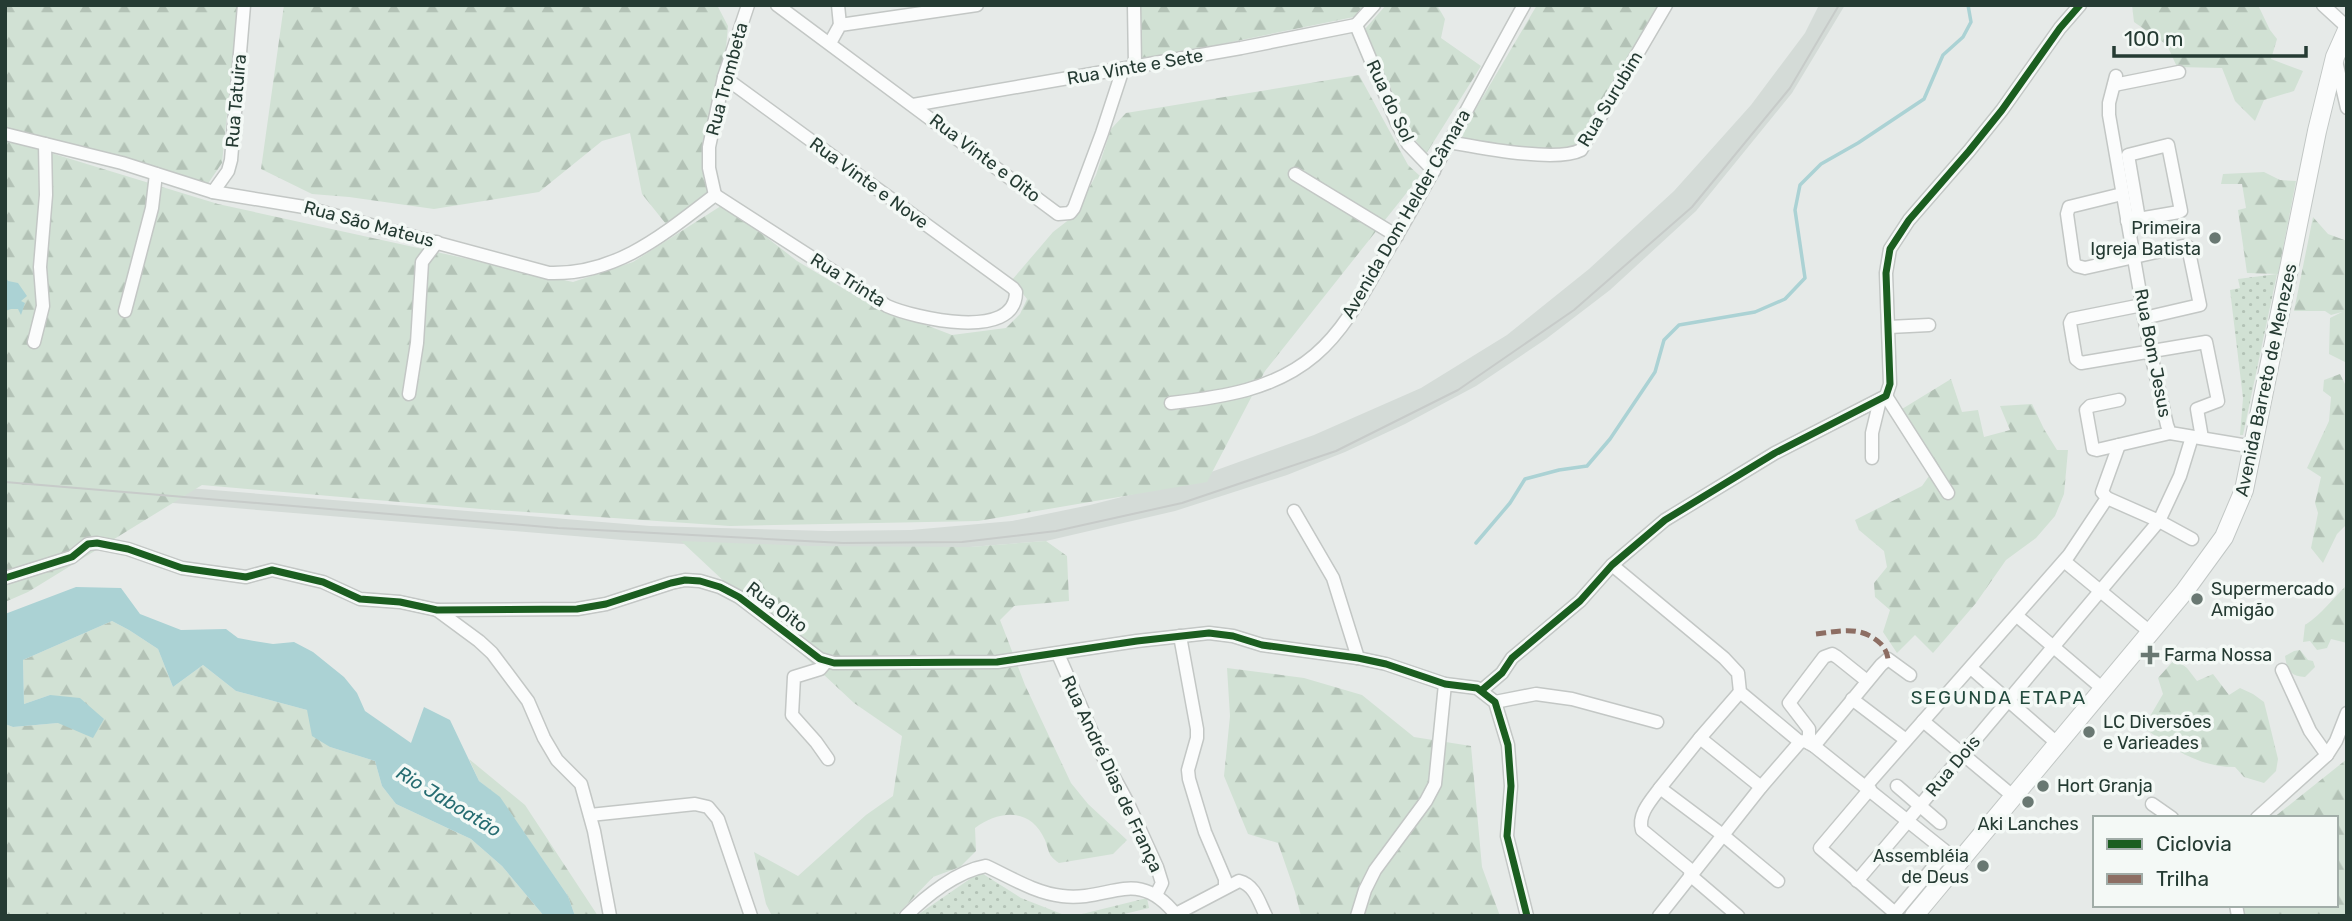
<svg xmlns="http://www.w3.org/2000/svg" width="2352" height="921" viewBox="0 0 2352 921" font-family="Rubik,sans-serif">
<defs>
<pattern id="grass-dots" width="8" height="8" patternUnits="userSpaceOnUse" patternTransform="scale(1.75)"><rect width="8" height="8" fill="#d1e1d4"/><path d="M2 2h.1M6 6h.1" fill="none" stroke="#b3c2b6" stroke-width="1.8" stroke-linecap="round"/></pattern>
<pattern id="forest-firs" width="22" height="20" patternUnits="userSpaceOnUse" patternTransform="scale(1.75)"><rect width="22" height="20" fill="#d1e1d4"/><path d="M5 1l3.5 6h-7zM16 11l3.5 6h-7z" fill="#b3c2b6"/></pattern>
</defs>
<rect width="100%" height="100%" fill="#e6eae8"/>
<polygon fill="#d4dbd7" points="1819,5 1845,5 1792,93 1696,211 1610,290 1546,339 1476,386 1405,424 1345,452 1287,475 1175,511 1046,541 970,547 807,552 623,540 124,499 5,473 650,526 828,531 911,530 1012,521 1090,505 1189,480 1314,435 1421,388 1507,335 1589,269 1674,191 1751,105 1805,33"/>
<g fill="url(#grass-dots)">
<polygon points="2277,274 2243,435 2240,435 2243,398 2230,290 2240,288 2238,279"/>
<polygon points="980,872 1021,898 1067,916 916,916"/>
<polygon points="1147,898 1149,908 1116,916 1074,916"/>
</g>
<g fill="url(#forest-firs)">
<polygon points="5,5 238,5 222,163 207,185 5,128"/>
<polygon points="284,5 704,5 705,7 717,5 728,26 726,48 706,134 712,194 666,224 642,194 630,133 602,141 539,192 434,209 349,197 312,194 261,169"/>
<polygon points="1137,5 1364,5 1354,17 1138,61"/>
<polygon points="1386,5 1437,5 1445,19 1441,38 1481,66 1426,154 1410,133 1365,29"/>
<polygon points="1537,5 1660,5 1576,147 1549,154 1458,139"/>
<polygon points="2132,5 2258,5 2270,30 2277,39 2271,59 2303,71 2294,91 2264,100 2255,121 2235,101 2222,68 2177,67 2167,45 2134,22"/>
<polygon points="1359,75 1408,165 1420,176 1265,371 1207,482 978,521 730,526 481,509 202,485 28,592 5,602 5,139 218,204 573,282 633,262 724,204 797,261 866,302 952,335 1006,328 1020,314 1027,299 1012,280 1053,232 1075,215 1096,175 1111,129 1126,113"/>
<polygon points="2264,172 2280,180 2296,181 2278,274 2247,273 2238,210 2246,208 2242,184 2221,184 2223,174"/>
<polygon points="2313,217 2328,234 2347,241 2347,363 2329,354 2330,318 2342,312 2331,315 2325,311 2294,311"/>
<polygon points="2340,374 2347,388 2347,524 2337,534 2323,563 2311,548 2318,513 2315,503 2321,477 2307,468 2329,421 2331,397 2323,391 2324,380"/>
<polygon points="1951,379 1962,412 1978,410 1984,437 2010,430 2000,406 2032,404 2044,429 2057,450 2068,450 2064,494 2055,516 2036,538 2006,560 1976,603 1933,653 1915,635 1897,653 1883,632 1890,610 1875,597 1874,583 1887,567 1884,551 1859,530 1855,520 1922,486 1934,469 1916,440 1902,409"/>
<path d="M 681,541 L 811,546 L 970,547 L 1046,541 L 1067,556 L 1069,601 L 1014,606 L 1000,620 L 1025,685 L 1071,783 L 1088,804 L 1127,840 L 1113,854 L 1059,863 C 1047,854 1050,853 1045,840 C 1031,807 999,810 975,828 L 976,851 L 960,867 L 933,877 L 896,916 L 772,916 L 766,904 L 754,852 L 798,876 L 866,815 L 893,796 L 902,736 L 854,703 Z"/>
<path d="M 2347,585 L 2347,643 L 2331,639 L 2327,648 L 2317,650 L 2310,641 L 2303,642 L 2305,625 C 2322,614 2333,598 2347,585 Z"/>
<polygon points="112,621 129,630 158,649 173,687 203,665 236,691 307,710 330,747 375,761 382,786 396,804 471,839 502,866 544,916 5,916 5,724 13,727 58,723 50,695 24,704 23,660"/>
<path d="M 2300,650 L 2308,660 L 2313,661 L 2315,667 L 2305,677 C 2290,676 2287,670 2285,656 L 2294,651 Z"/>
<path d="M 2175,659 L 2187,668 L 2197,681 L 2213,674 L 2229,695 L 2240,688 L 2253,694 L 2264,702 L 2268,718 L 2278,759 L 2276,771 L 2264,783 L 2244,777 L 2235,767 C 2199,767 2175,750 2147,730 L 2149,718 L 2163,694 L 2158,678 Z"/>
<polygon points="1227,668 1304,678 1362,695 1414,737 1471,746 1482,867 1500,916 1301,916 1295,892 1278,843 1248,834 1224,776 1230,716"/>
<polygon points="469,759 525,805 598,916 575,916 568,896 500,798 479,781"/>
<polygon points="2347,759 2347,916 2243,916 2241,905 2336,905 2336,818 2273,818"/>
</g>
<g fill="#abd2d4">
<polygon points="5,276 8,281 18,283 27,296 21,301 25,303 21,315 18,309 11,309 5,311"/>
<polygon points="76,587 121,588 140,614 181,630 226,629 238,638 254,641 273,644 294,642 313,652 344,677 357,693 365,711 411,743 424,707 450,720 479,781 500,797 568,896 575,916 544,916 502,866 471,839 396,804 382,786 375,761 330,747 312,736 307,710 236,691 203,665 173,687 158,649 129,630 112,621 23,660 24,704 50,695 80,698 104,719 93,738 58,723 13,727 5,724 5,614"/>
</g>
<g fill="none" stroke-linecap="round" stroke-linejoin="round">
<polyline stroke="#abd2d4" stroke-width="3.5" points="1476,543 1510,503 1525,479 1559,470 1587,466 1610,439 1655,372 1664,340 1679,325 1755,312 1785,299 1805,278 1795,210 1800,185 1821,164 1858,143 1924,99 1943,55 1963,37 1971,22 1968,5"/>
<defs>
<g id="street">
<polyline points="777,5 1058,214 1070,213 1074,208 1102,133 1123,69"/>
<polyline points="838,5 840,25"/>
<polyline points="1134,5 1135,66"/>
<polyline points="2323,5 2347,27"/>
<polyline points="1356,25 1397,123 1408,144 1434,171"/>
<polyline points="1356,25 1374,5"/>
<polyline points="830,43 840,25 977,5"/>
<polyline points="2336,61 2347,108"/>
<polyline points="2116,76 2109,103 2109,115 2150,350 2167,425 2170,433 2254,447"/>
<polyline points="2114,85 2179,72"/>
<polyline points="913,105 1241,48 1356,25"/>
<path d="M 5,134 L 122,163 L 213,192 L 304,207 L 549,273 C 617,275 664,234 715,195"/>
<path d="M 1449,142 C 1478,147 1556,163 1581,150 L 1666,5"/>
<polyline points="1295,174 1397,236"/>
<polyline points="213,192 228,171 231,160 244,5"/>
<polyline points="2122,194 2069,207 2067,214 2074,263 2077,266 2085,268 2183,246 2188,247 2200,305 2144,318"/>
<path d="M 715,195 L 887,306 C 914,318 1016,342 1016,292 L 1013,288 L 724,77"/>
<polyline points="715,195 709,168 709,147 724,77 748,5"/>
<polyline points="2127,221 2179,212 2181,211 2168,145 2128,155 2139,219"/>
<polyline points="2142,305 2072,319 2070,323 2076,359 2081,363 2206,342 2218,401 2197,409 2202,438"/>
<polyline points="125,311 152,208 156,174"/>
<polyline points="1889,327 1929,325"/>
<polyline points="34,342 43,306 40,267 46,195 45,144"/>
<polyline points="409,394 417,343 422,262 437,242"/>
<polyline points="1886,396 1948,493"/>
<polyline points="2119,400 2090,406 2086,410 2093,449 2097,450 2170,433"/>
<path d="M 1171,403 C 1222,397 1274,390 1315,355 C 1348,327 1368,284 1390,247 C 1437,168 1479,86 1524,5"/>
<polyline points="1872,458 1872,433 1880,400"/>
<polyline points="2107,498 2159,521 2192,539"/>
<polyline points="1294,511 1333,578 1358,658"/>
<polyline points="2064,561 2150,632"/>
<polyline points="1612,565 1724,658 1738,673 1740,692 1800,742"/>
<polyline points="5,578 72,557 88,544 97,543 128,549 182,568 246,577 272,570 323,582 360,599 400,602 437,610 577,609 606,604 671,583 685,580 700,581 720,587 739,597 820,659 834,663 997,662 1137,641 1209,633 1233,636 1262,645 1358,658 1386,664 1445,684 1477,688 1495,702 1508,745 1511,786 1507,836 1527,916"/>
<polyline points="437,610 479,641 492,653 528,701 544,738 557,760 581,784 594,831 610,916"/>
<polyline points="2017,616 2103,689"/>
<polyline points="1180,636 1197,729 1197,738 1188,770 1189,779 1205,832 1225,879 1225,887"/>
<polyline points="1058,654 1102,755 1127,801 1157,867 1162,883 1156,895"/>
<polyline points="826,662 820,669 794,677 792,715 816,742 828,759"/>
<polyline points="1971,668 2058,744"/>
<polyline points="2282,670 2310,731 2327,755"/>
<polyline points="1482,690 1502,673 1512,658 1580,601 1612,565 1665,520 1775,453 1886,396 1890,384 1886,273 1890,249 1909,220 1969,151 2002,110 2060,28 2080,5"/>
<polyline points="1852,699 1906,740"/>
<polyline points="1495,702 1536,694 1572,699 1657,722"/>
<polyline points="1923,721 2014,797"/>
<polyline points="1700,738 1740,692"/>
<polyline points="1809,743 1809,729 1789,703 1824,657 1832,654 1837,657 1867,681"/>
<polyline points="1814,746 1881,665 1888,659 1910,675"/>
<polyline points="1866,786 2069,555 2107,498 2102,492 2119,445"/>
<polyline points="1897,786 1940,823"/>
<polyline points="1761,787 1700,738 1660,788 1724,836 1778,881"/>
<path d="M 1660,788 C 1651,800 1637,815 1642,830 L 1693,872"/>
<polyline points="1870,789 1820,848 1895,913 1946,852"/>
<polyline points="2152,804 2172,818"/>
<polyline points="590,815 695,804 708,807 718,819 751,916"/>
<polyline points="2257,818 2327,755 2336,741 2347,713"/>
<polyline points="1907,821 2159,521 2180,476 2192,437"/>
<polyline points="1690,875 1738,916"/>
<polyline points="1857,881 1908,821"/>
<polyline points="2236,905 2238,916"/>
<path d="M 1176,914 L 1239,881 C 1255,885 1259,902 1266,916"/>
<path d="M 906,916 C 926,896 957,871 986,866 C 1010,877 1035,893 1062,896 C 1111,902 1137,865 1177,916"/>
<polyline points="1357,916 1365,890 1375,870 1426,801 1435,784 1445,684"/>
<polyline points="1659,916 1761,787 1800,742 1805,741 1814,746 1959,862"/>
</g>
<polyline id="secondary" points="1914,916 2184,592 2224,537 2244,490 2317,131 2335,57 2347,30"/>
</defs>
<use href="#street" stroke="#c3c7c5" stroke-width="15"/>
<use href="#secondary" stroke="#c2c7c5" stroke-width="20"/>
<use href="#street" stroke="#fbfcfc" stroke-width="12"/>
<use href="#secondary" stroke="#fbfcfc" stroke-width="18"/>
<polyline stroke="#c7cbc9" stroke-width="2" points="5,482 558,528 843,543 962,542 1056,531 1182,503 1336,451 1458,390 1574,310 1692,207 1790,88 1839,5"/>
<g stroke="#8d6e63" stroke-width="5" stroke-dasharray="10 5" stroke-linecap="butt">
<polyline points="115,6 115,5"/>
<path d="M 1816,634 C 1841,631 1861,625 1881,644 C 1885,649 1887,652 1888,659"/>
</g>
<defs>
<g id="cycleway">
<polyline points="5,578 72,557 88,544 97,543 128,549 182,568 246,577 272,570 323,582 360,599 400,602 437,610 577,609 606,604 671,583 685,580 700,581 720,587 739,597 820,659 834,663 997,662 1137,641 1209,633 1233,636 1262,645 1358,658 1386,664 1445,684 1477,688 1495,702 1508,745 1511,786 1507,836 1527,916"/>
<polyline points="1482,690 1502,673 1512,658 1580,601 1612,565 1665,520 1775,453 1886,396 1890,384 1886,273 1890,249 1909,220 1969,151 2002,110 2060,28 2080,5"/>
</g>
</defs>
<use href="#cycleway" stroke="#f4f9f6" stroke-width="11"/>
<use href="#cycleway" stroke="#1b5e20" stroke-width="7"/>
</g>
<g fill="#697872" stroke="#f4f9f6" stroke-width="2.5">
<circle cx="2215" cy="238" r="7"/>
<circle cx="2197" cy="599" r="7"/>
<path d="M2146.5 644.5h7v7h7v7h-7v7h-7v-7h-7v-7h7z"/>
<circle cx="2089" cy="732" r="7"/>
<circle cx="2043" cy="786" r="7"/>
<circle cx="2028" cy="802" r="7"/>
<circle cx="1983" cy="866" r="7"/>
</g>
<g text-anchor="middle" stroke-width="7" stroke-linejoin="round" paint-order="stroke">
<g font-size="18" fill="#253b33" stroke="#f4f9f6">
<text transform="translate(1135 67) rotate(-10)" y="6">Rua Vinte e Sete</text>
<text transform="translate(727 79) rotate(-75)" y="6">Rua Trombeta</text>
<text transform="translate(1610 99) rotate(-59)" y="6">Rua Surubim</text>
<text transform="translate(236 101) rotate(-85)" y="6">Rua Tatuira</text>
<text transform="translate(1390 101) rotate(65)" y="6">Rua do Sol</text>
<text transform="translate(985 158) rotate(37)" y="6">Rua Vinte e Oito</text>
<text transform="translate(869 183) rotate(36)" y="6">Rua Vinte e Nove</text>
<text transform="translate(1406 214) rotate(-60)" y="6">Avenida Dom Helder Câmara</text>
<text transform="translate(369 224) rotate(15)" y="6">Rua São Mateus</text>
<text transform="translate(848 280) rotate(32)" y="6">Rua Trinta</text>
<text transform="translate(2153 353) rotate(79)" y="6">Rua Bom Jesus</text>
<text transform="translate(2266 380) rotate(-78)" y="6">Avenida Barreto de Menezes</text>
<text transform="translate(777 607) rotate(37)" y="6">Rua Oito</text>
<text transform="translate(1953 766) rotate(-50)" y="6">Rua Dois</text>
<text transform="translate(1112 774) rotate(65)" y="6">Rua André Dias de França</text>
</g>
<g font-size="18" fill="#253b33" stroke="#f4f9f6" text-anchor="start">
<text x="2201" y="234" text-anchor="end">Primeira<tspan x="2201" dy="21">Igreja Batista</tspan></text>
<text x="2211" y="595">Supermercado<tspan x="2211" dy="21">Amigão</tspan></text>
<text x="2164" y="661">Farma Nossa</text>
<text x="2103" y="728">LC Diversões<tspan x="2103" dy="21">e Varieades</tspan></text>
<text x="2057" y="792">Hort Granja</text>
<text x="2028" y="830" text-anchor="middle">Aki Lanches</text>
<text x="1969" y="862" text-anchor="end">Assembléia<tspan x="1969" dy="21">de Deus</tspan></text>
</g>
<g font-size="19" letter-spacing="2" fill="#234b3e" stroke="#f4f9f6">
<text x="1999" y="704">SEGUNDA ETAPA</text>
</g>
<g font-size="19" font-style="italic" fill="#266c71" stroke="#f4f9f6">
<text transform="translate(449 801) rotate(31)" y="7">Rio Jaboatão</text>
</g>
</g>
<rect width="2352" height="921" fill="none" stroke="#253b33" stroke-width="14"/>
<rect x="2093" y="816" width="245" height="91" fill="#f4f9f6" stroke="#a1ada8" stroke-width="2"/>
<rect x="2107" y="839" width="35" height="10" fill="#1b5e20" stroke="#a1ada8" stroke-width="2"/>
<text x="2156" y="851" font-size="21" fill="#253b33">Ciclovia</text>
<rect x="2107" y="874" width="35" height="10" fill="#8d6e63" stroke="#a1ada8" stroke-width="2"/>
<text x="2156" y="886" font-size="21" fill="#253b33">Trilha</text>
<path d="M2114 46v10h192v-10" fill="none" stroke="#253b33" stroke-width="3.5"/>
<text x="2124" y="46" font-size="21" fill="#253b33" stroke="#f4f9f6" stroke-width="5" paint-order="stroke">100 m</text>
</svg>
